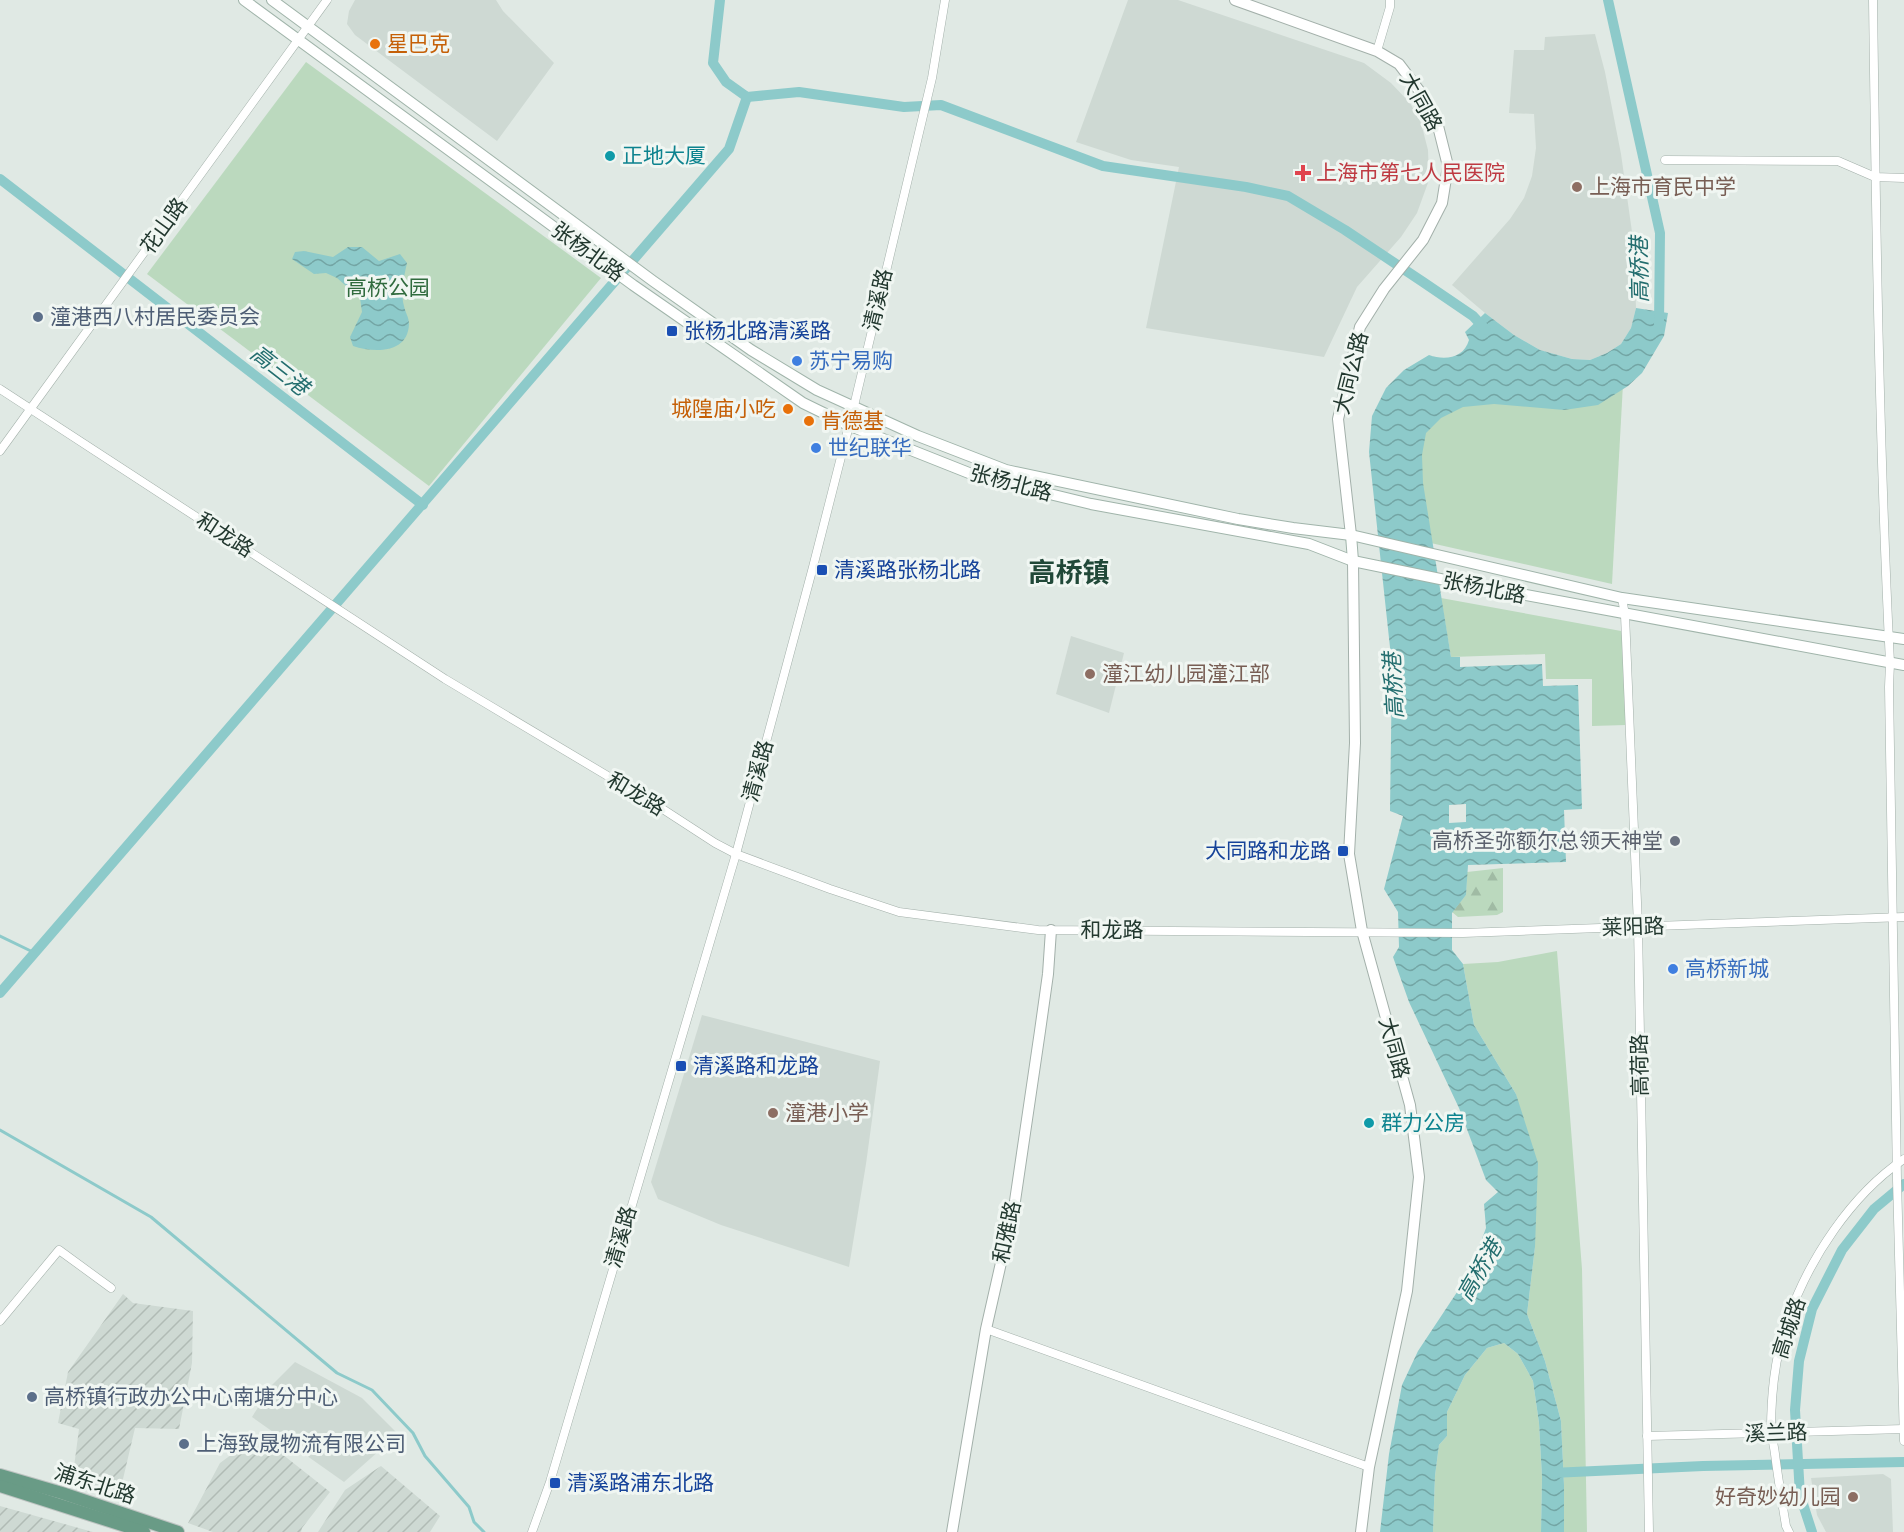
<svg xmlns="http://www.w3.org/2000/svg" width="1904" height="1532" viewBox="0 0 1904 1532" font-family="'Noto Sans','Noto Sans SC',sans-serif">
<defs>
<pattern id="industrial-furrows" width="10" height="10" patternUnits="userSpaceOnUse" patternTransform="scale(1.5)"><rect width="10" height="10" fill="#ced9d3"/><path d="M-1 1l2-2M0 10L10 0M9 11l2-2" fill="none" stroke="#b1bbb5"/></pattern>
<pattern id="forest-firs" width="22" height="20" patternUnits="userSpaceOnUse" patternTransform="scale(1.5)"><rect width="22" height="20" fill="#bbd9be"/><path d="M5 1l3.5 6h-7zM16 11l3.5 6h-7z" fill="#a0bba4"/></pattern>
<pattern id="water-waves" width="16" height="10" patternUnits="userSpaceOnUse" patternTransform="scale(1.5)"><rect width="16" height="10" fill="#8dcaca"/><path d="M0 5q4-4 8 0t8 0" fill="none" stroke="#73a5a4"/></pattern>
</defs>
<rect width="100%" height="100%" fill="#e0e9e4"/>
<g fill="#ced9d3">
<polygon points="355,0 496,0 503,11 554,63 497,141 355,35 347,24 349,11"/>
<polygon points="1128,0 1178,0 1364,63 1391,83 1410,103 1421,123 1428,150 1429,180 1417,213 1401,237 1357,287 1324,357 1146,328 1179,167 1131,160 1076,142"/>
<polygon points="1595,34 1605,72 1621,154 1634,246 1636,308 1631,328 1621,344 1607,353 1590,360 1572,359 1540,350 1514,335 1485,313 1452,285 1510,219 1524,198 1532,176 1536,148 1534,114 1509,113 1514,50 1544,50 1545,37"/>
<polygon points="1071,636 1124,653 1109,713 1056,694"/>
<polygon points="702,1015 880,1061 866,1164 849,1267 721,1225 658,1199 651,1182"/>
<polygon points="295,1362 362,1398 398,1434 344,1482 252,1417 272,1385"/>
<polygon points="1883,1474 1891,1479 1893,1532 1826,1532 1817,1515 1811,1478"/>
</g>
<g fill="url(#industrial-furrows)">
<polygon points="123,1294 133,1303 193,1311 192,1363 179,1429 135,1428 119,1496 72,1482 79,1429 58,1423 68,1372"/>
<polygon points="258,1435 330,1492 302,1528 301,1532 213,1532 188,1523 220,1463"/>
<polygon points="381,1466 440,1516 430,1532 318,1532 345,1490"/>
<polygon points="0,1506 93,1532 0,1532"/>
</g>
<polygon fill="url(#forest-firs)" points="1503,868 1503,912 1497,915 1458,917 1452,912 1466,895 1467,872"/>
<g fill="#bbd9be">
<polygon points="306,62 601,278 429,486 147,274"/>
<polygon points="1623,384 1612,584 1413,539 1406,443 1453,394"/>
<polygon points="1441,598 1621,631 1624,645 1626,725 1592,726 1592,679 1546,679 1545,654 1451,657"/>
<polygon points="1557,951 1582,1269 1587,1532 1564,1532 1564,1485 1561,1421 1545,1361 1527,1314 1535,1247 1516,1094 1474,1025 1463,964 1498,962"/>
<polygon points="1504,1343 1518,1354 1533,1381 1539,1423 1542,1477 1541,1532 1433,1532 1435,1476 1439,1445 1447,1436 1447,1412 1465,1375 1487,1348"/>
</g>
<g fill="url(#water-waves)" fill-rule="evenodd">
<path d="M 348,247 L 362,247 L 379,261 L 400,254 L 407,263 C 404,277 400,291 404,306 C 405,312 409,317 409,324 C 408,354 374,353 353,346 L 350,337 L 362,312 L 360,298 L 337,278 L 326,273 L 314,274 L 292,259 L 295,252 L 304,251 L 333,257 Z"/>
<path d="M 1636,308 L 1668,313 L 1664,336 L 1642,373 L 1628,386 L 1598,405 L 1564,410 L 1494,404 L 1463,407 L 1441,418 L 1426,433 L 1422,455 L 1423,483 L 1451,657 L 1460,657 L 1460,667 L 1542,664 L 1543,686 L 1578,685 L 1582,809 L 1564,810 L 1566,862 L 1468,865 L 1466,895 L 1452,913 L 1452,950 L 1463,964 L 1474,1025 L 1516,1094 L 1538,1163 L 1535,1247 L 1527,1314 L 1545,1361 L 1561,1421 L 1564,1485 L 1564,1532 L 1541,1532 L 1542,1477 L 1539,1423 L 1533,1381 L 1518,1354 L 1504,1343 L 1487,1348 L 1465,1375 L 1447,1412 L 1447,1436 L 1439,1445 L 1435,1476 L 1433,1532 L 1380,1532 L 1389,1454 L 1402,1385 L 1418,1351 L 1469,1274 L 1486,1228 L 1484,1204 L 1498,1192 L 1486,1180 L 1459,1108 L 1409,1002 L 1393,957 L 1399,947 L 1398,912 L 1384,889 L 1403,816 L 1390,811 L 1392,666 L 1369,452 L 1372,416 L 1386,388 L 1404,370 L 1429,355 C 1445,361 1464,358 1469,340 L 1465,332 L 1485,313 L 1514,335 L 1540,350 L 1572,359 L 1590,360 L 1607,353 L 1621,344 L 1631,328 ZM 1466,804 L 1466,822 L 1449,823 L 1449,805 Z"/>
</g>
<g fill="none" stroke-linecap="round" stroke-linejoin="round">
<g stroke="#8dcaca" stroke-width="3">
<polyline points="0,936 35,953"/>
<polyline points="0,1130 151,1217 337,1373 372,1390 413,1433 425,1456 469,1507 474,1522 484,1532"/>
</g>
<g stroke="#8dcaca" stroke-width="10">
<polyline points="720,0 713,63 726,82 747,97 799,92 904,107 941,105 1103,166 1246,187 1288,196 1345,230 1423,282 1473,316 1486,330"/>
<polyline points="1608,0 1660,233 1659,324"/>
<polyline points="0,179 423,505"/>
<polyline points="0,993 729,149 747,97"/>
<polyline points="1552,1473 1703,1466 1904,1462"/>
<polyline points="1812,1532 1800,1495 1795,1410 1799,1361 1812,1309 1842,1250 1874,1209 1904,1184"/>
</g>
<defs>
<g id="minor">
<path d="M 1873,0 C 1876,221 1879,442 1890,663 L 1889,687 L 1897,1180 L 1904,1441"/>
<polyline points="1377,51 1390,7 1390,0"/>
<polyline points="1665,160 1838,161 1875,177 1904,178"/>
<polyline points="0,389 445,679 658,806 715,843 736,854 830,889 899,912 1038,930 1463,933 1904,917"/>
<polyline points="0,451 327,0"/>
<polyline points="1622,598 1625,615 1638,926 1649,1532"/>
<polyline points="0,1321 59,1250 111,1288"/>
<polyline points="986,1329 1369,1467"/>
<polyline points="1647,1436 1904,1429"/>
<polyline points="532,1532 550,1482 736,854 813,567 854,406 932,78 945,0"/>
<path d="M 1789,1532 L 1786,1526 C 1782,1502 1778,1478 1775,1454 C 1774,1446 1772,1438 1771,1431 C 1771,1394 1775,1354 1788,1319 C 1809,1259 1851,1195 1904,1159"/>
</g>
<g id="tertiary">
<polyline points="1235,0 1377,51 1399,64 1421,93 1437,122 1448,166 1442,203 1423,240 1384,289 1360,327 1338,419 1351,535"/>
<polyline points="1353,561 1355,743 1349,854 1362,931 1410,1105 1419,1177 1407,1291 1369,1467 1361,1532"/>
<polyline points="952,1532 986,1329 1015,1201 1040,1031 1048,974 1051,930"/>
</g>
<g id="secondary">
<polyline points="244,0 633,285 803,403 848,425 979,477 1091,504 1309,544 1353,561 1445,580 1904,665"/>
<polyline points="272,0 653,281 751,350 817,390 918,436 1006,470 1238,519 1293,528 1351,535 1622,598 1904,639"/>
<polyline points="1351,535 1353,561"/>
</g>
<g id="primary">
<polyline points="0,1475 62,1493 178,1532"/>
<polyline points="0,1486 144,1532"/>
</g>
</defs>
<use href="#minor" stroke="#a3b0aa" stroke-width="9"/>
<use href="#tertiary" stroke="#a3b0aa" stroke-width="12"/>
<use href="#secondary" stroke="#a0b4aa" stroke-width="12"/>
<use href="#primary" stroke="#bdc3c1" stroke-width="14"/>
<use href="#minor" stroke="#fff" stroke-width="8"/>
<use href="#tertiary" stroke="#fff" stroke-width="10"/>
<use href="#secondary" stroke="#fff" stroke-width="10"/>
<use href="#primary" stroke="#699b86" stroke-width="12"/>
</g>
<g fill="#e8710a" stroke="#f0f6f2" stroke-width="2">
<circle cx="375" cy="44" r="6"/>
<circle cx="788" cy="409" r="6"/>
<circle cx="809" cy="421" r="6"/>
</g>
<g fill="#0f9aa8" stroke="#f0f6f2" stroke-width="2">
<circle cx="610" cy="156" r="6"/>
<circle cx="1369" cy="1123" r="6"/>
</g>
<path fill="#e0444e" stroke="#f0f6f2" stroke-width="2" d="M1300 164h6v6h6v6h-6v6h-6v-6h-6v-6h6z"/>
<g fill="#8d6e63" stroke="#f0f6f2" stroke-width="2">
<circle cx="1577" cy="187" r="6"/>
<circle cx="1090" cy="674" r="6"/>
<circle cx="773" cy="1113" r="6"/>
<circle cx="1853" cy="1497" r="6"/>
</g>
<g fill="#5c6f8a" stroke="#f0f6f2" stroke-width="2">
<circle cx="38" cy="317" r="6"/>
<circle cx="32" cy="1397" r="6"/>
<circle cx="184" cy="1444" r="6"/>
</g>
<g fill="#1a4fb4" stroke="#f0f6f2" stroke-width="2">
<rect x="666" y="325" width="12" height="12" rx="3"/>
<rect x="816" y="564" width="12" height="12" rx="3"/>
<rect x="1337" y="845" width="12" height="12" rx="3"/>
<rect x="675" y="1060" width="12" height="12" rx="3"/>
<rect x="549" y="1477" width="12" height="12" rx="3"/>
</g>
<g fill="#3f7fe0" stroke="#f0f6f2" stroke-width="2">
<circle cx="797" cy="361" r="6"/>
<circle cx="816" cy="448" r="6"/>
<circle cx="1673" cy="969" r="6"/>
</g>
<circle fill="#6b7280" stroke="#f0f6f2" stroke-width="2" cx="1675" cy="841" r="6"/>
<g text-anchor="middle" stroke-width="6" stroke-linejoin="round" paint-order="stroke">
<g font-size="21" fill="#c56008" stroke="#f0f6f2" text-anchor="start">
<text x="387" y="51">星巴克</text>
<text x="776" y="416" text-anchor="end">城隍庙小吃</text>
<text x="821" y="428">肯德基</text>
</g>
<g font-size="21" fill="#22382f" stroke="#f0f6f2">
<text transform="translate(1421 102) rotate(61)" y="7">大同路</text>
<text transform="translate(164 226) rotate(-54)" y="7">花山路</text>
<text transform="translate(588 252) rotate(36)" y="7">张杨北路</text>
<text transform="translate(878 300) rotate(-77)" y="7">清溪路</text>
<text transform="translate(1351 373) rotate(-76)" y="7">大同公路</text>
<text transform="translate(1011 483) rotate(15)" y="7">张杨北路</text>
<text transform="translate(225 535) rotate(33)" y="7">和龙路</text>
<text transform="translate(1484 588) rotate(11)" y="7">张杨北路</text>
<text transform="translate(758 771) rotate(-75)" y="7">清溪路</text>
<text transform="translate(636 794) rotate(31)" y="7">和龙路</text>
<text transform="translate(1633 927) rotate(-2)" y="7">莱阳路</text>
<text x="1112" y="937">和龙路</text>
<text transform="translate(1394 1048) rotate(75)" y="7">大同路</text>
<text transform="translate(1640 1065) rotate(-91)" y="7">高荷路</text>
<text transform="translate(1007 1232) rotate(-78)" y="7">和雅路</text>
<text transform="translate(621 1237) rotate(-74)" y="7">清溪路</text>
<text transform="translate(1789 1328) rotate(-72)" y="7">高城路</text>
<text transform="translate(1776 1433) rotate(-2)" y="7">溪兰路</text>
<text transform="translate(95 1484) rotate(18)" y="7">浦东北路</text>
</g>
<g font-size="21" fill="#0d838f" stroke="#f0f6f2" text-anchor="start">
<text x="622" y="163">正地大厦</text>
<text x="1381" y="1130">群力公房</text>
</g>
<g font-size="21" fill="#be3a42" stroke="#f0f6f2" text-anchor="start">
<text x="1316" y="180">上海市第七人民医院</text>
</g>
<g font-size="21" fill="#785e54" stroke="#f0f6f2" text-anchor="start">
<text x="1589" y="194">上海市育民中学</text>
<text x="1102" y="681">潼江幼儿园潼江部</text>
<text x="785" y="1120">潼港小学</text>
<text x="1841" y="1504" text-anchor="end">好奇妙幼儿园</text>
</g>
<g font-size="21" fill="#306b3e" stroke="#f0f6f2">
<text x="388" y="295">高桥公园</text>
</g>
<g font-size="21" fill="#4e5e75" stroke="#f0f6f2" text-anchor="start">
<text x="50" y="324">潼港西八村居民委员会</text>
<text x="44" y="1404">高桥镇行政办公中心南塘分中心</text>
<text x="196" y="1451">上海致晟物流有限公司</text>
</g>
<g font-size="21" fill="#164399" stroke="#f0f6f2" text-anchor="start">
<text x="684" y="338">张杨北路清溪路</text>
<text x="834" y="577">清溪路张杨北路</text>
<text x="1331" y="858" text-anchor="end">大同路和龙路</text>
<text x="693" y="1073">清溪路和龙路</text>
<text x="567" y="1490">清溪路浦东北路</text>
</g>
<g font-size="21" fill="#366cbe" stroke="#f0f6f2" text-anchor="start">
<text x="809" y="368">苏宁易购</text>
<text x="828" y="455">世纪联华</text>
<text x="1685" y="976">高桥新城</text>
</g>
<g font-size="21" fill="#5b616d" stroke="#f0f6f2" text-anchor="end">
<text x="1663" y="848">高桥圣弥额尔总领天神堂</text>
</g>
<g font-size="22" font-style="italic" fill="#226d6e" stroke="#f0f6f2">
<text transform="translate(1639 270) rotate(-91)" y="8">高桥港</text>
<text transform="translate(280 370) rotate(38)" y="8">高三港</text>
<text transform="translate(1393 686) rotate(-93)" y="8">高桥港</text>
<text transform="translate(1479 1270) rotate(-60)" y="8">高桥港</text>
</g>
<g font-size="27" font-weight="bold" fill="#204838" stroke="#f0f6f2">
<text x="1069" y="582">高桥镇</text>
</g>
</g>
</svg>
